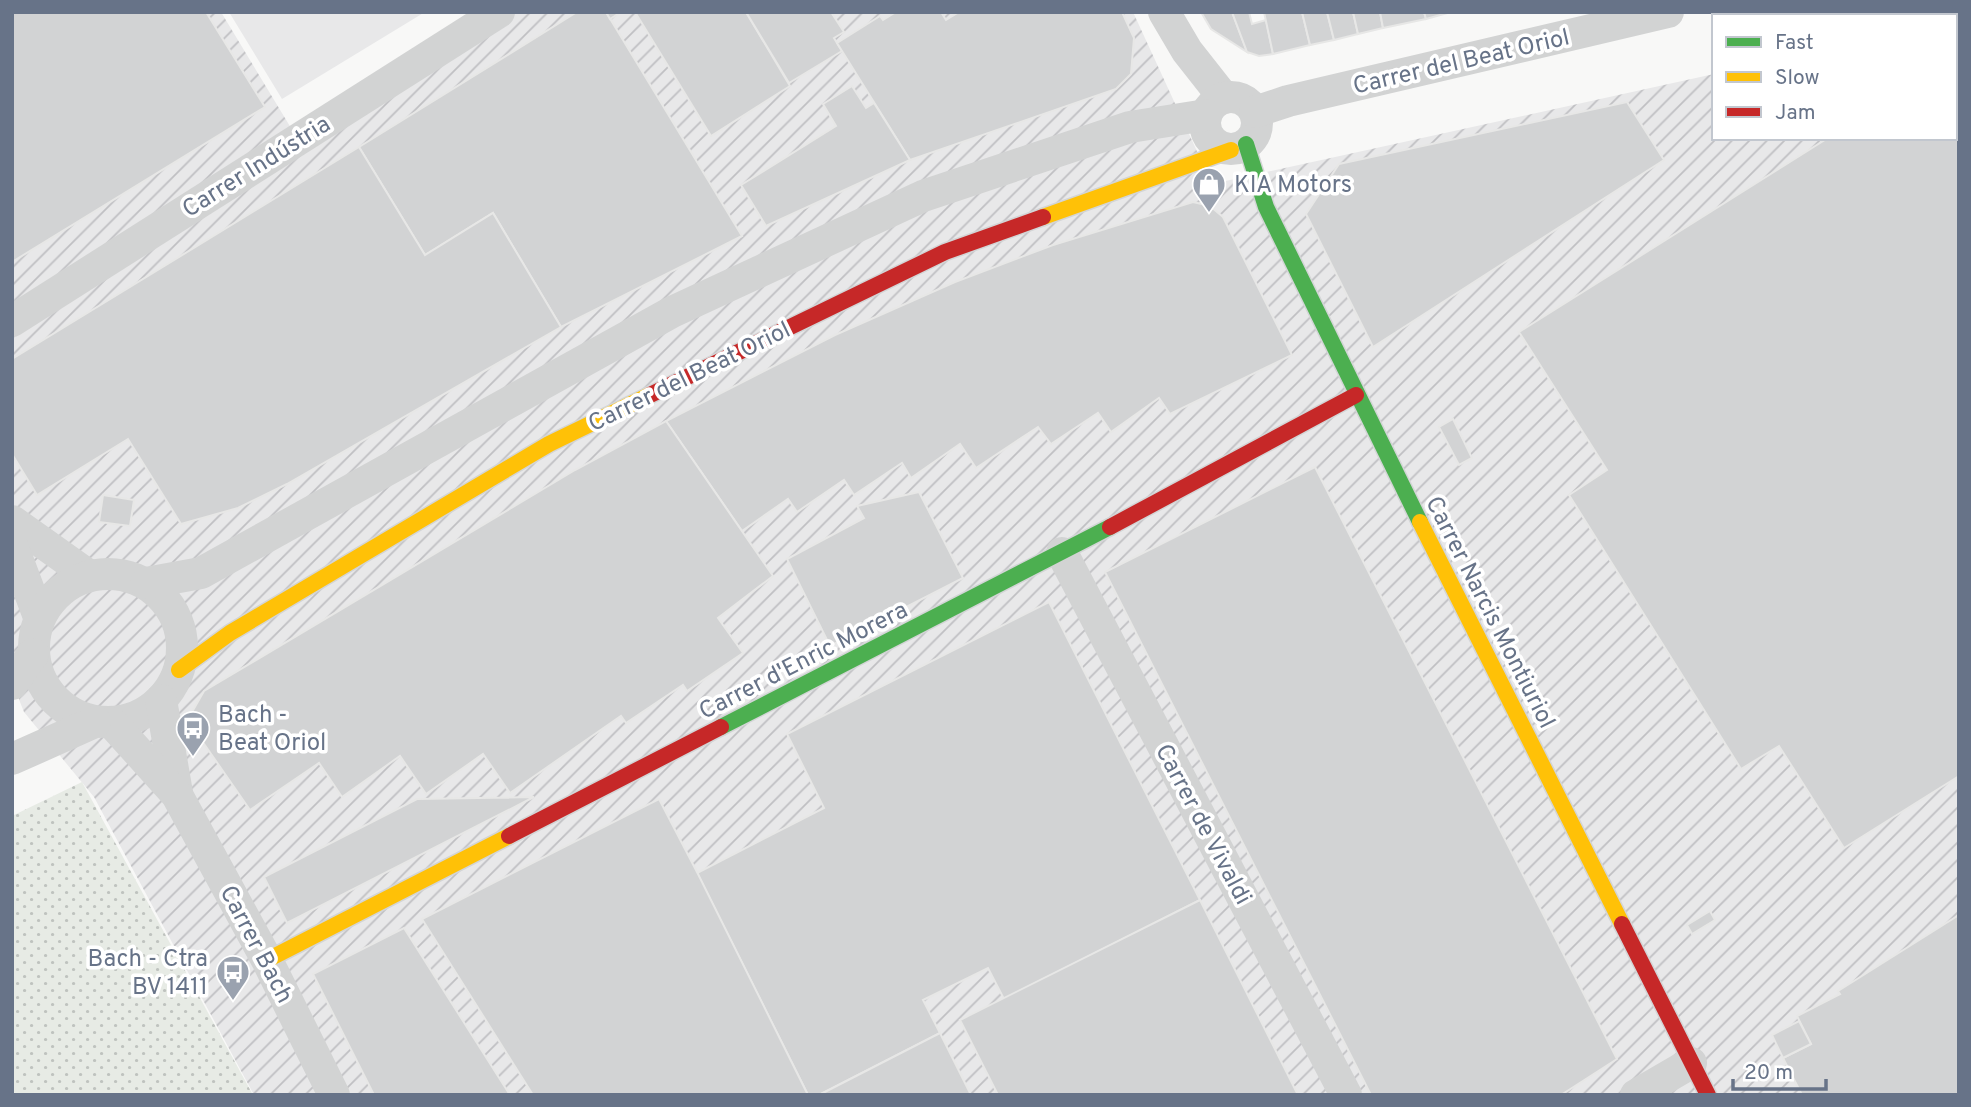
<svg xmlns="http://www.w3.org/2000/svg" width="1971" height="1107" viewBox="0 0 1971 1107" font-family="Overpass,sans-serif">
<defs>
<pattern id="industrial-furrows" width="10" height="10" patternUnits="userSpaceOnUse" patternTransform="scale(1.75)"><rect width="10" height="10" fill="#e8e8e9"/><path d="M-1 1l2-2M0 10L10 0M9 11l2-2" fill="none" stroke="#c0c0c3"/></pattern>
<pattern id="grass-dots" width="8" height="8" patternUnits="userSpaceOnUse" patternTransform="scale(1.75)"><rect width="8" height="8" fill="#e7ebe5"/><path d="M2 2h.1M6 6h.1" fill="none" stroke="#bfc3bf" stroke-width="1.8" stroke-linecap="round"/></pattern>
</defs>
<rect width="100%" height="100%" fill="#f8f8f7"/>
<polygon fill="#e8e8e9" points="229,12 425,12 282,99"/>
<polygon fill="url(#industrial-furrows)" points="12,12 221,12 291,128 489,12 1133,12 1212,184 1714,74 1714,138 1955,138 1955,22 1959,23 1959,1095 254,1095 94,797 24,712 12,682"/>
<polygon fill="url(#grass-dots)" points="82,782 253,1095 12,1095 12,816"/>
<g fill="#d2d3d4" stroke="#e7e7e6" stroke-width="2">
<polygon points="12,12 206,12 265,107 12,262"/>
<polygon points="577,12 606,12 742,236 561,327 493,213 425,255 359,147"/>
<polygon points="606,12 621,12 610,19"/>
<polygon points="635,12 746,12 790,86 711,136"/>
<polygon points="831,12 844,32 834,38 842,51 789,83 746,12"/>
<polygon points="896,12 941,12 946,20 959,12 1122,12 1134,38 1131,74 1116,89 910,160 837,43 880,16 883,20"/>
<polygon points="1201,12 1232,12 1247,52 1211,29"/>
<polygon points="1232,12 1249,12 1252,24 1266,20 1273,54 1259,56 1247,52"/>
<polygon points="1264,12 1302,12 1310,45 1273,54"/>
<polygon points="1302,12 1327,12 1334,40 1310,45"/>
<polygon points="1327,12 1353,12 1358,34 1334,40"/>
<polygon points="1353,12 1380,12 1383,28 1358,34"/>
<polygon points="1380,12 1424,12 1426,19 1383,28"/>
<polygon points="1424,12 1451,12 1426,19"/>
<polygon points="852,86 866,108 874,103 910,160 766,226 741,185 836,126 823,104"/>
<polygon points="1627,102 1664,160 1373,347 1306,214 1339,164"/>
<polygon points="1955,136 1959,137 1959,776 1844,848 1779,746 1741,769 1569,495 1607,470 1519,332 1828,138"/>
<polygon points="359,147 425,255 493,213 561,327 287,484 238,508 181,524 128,439 37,495 12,454 12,359"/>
<polygon points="1193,202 1210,206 1223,217 1292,355 1170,414 1159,398 1111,432 1098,413 1051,444 1038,427 976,468 960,444 911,478 902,463 854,495 844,480 797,512 788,499 742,531 666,421 835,335 955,282 1053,245"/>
<polygon points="1453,419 1472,458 1459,465 1439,427"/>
<polygon points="666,421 773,576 718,618 743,653 687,691 683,685 626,723 621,716 510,793 483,754 426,794 400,756 342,797 319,763 250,810 193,728 192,712 204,691 575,470"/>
<polygon points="1315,467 1617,1059 1561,1095 1371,1095 1105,572"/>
<polygon points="919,492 963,578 830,646 787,559 864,518 857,506"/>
<polygon points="103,495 134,500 130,526 99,522"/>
<polygon points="1049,602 1200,900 1004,999 988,968 923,1000 940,1033 819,1095 808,1095 697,873 824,808 787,734"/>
<polygon points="534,797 287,923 264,877 417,799"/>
<polygon points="659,799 698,874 808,1095 533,1095 422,919"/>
<polygon points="1200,900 1298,1095 998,1095 960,1020"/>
<polygon points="1710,911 1715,920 1692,934 1687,925"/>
<polygon points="1959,915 1959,1095 1802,1095 1783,1058 1811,1044 1797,1016 1840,994 1838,991"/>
<polygon points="404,928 510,1095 374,1095 313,974"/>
<polygon points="1799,1021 1811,1044 1783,1058 1772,1035"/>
<polygon points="940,1033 971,1095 819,1095"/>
</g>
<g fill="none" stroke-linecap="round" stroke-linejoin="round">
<defs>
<g id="fast">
<polyline points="1246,144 1266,207 1420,522"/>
<polyline points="721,727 1110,527"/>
</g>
<g id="slow">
<polyline points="1043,217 1231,150"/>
<polyline points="1420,522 1622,924"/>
<polyline points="179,670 230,633 549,444 650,395"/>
<polyline points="267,960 509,836"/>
</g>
<g id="jam">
<polyline points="650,395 945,252 1043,217"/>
<polyline points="1110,527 1356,395"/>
<polyline points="509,836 721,727"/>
<polyline points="1622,924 1708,1095"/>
</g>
</defs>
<use href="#fast" stroke="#d3d5d6" stroke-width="19"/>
<use href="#slow" stroke="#d3d5d6" stroke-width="19"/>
<use href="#jam" stroke="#d3d5d6" stroke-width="19"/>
<g stroke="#d2d3d3" stroke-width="32">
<polyline points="1164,12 1187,51 1224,98"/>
<circle cx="1231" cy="123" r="26"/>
<polyline points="1255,112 1288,101 1668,12"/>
<polyline points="12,321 499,12"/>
<polyline points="12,521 88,575"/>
<polyline points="12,545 39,617"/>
<polyline points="1062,553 1346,1095"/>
<circle cx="108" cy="648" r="74"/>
<polyline points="146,583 201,573 672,312 923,196 1130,127 1206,115"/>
<polyline points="12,684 33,654"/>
<polyline points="161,700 177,793"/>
<polyline points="112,723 177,795 267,960 334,1095"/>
<polyline points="12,759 95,722"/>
<polyline points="1636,1095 1691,1063"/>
</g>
<use href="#fast" stroke="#4caf50" stroke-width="16"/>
<use href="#slow" stroke="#ffc107" stroke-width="16"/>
<use href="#jam" stroke="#c62828" stroke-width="16"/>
</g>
<defs>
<symbol id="shop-pin" viewBox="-11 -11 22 30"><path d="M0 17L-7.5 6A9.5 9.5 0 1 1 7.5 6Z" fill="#9aa2af" stroke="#fff"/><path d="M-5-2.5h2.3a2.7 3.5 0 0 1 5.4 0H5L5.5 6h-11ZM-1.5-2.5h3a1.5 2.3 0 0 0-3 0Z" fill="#fff"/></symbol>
<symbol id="bus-pin" viewBox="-11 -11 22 30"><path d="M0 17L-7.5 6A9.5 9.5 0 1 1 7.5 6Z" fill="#9aa2af" stroke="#fff"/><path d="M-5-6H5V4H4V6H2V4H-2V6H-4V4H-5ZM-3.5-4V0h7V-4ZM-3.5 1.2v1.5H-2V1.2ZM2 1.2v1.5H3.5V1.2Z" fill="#fff"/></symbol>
</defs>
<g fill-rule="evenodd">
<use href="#shop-pin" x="1190" y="165" width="38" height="52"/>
<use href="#bus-pin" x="174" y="709" width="38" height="52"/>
<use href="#bus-pin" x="214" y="953" width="38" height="52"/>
</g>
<g text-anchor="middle" stroke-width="7" stroke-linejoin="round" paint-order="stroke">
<g font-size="24" fill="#677388" stroke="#fff">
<text transform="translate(1461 61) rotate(-13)" y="8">Carrer del Beat Oriol</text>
<text transform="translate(256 166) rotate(-32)" y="8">Carrer Indústria</text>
<text transform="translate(689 376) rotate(-26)" y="8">Carrer del Beat Oriol</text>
<text transform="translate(1491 612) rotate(63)" y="8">Carrer Narcis Montiuriol</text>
<text transform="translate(803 660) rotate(-27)" y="8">Carrer d'Enric Morera</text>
<text transform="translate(1204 824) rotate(62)" y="8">Carrer de Vivaldi</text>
<text transform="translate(257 944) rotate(62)" y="8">Carrer Bach</text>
</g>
<g font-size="24" fill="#677388" stroke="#fff" text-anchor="start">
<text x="1234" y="192">KIA Motors</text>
<text x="218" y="722">Bach -<tspan x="218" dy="28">Beat Oriol</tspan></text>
<text x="208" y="966" text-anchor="end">Bach - Ctra<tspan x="208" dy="28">BV 1411</tspan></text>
</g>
</g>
<rect width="1971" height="1107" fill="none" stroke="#677388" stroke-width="28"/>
<rect x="1712" y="14" width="245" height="126" fill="#ffffff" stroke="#c2c7cf" stroke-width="2"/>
<rect x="1726" y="37" width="35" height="10" fill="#4caf50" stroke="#c2c7cf" stroke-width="2"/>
<text x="1775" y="49" font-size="21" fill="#677388">Fast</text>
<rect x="1726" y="72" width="35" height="10" fill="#ffc107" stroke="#c2c7cf" stroke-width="2"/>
<text x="1775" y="84" font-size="21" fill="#677388">Slow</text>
<rect x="1726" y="107" width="35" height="10" fill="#c62828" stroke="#c2c7cf" stroke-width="2"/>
<text x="1775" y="119" font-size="21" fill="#677388">Jam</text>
<path d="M1733 1079v10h93v-10" fill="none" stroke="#677388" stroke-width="3.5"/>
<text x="1744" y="1079" font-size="21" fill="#677388" stroke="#ffffff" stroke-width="5" paint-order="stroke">20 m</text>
</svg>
